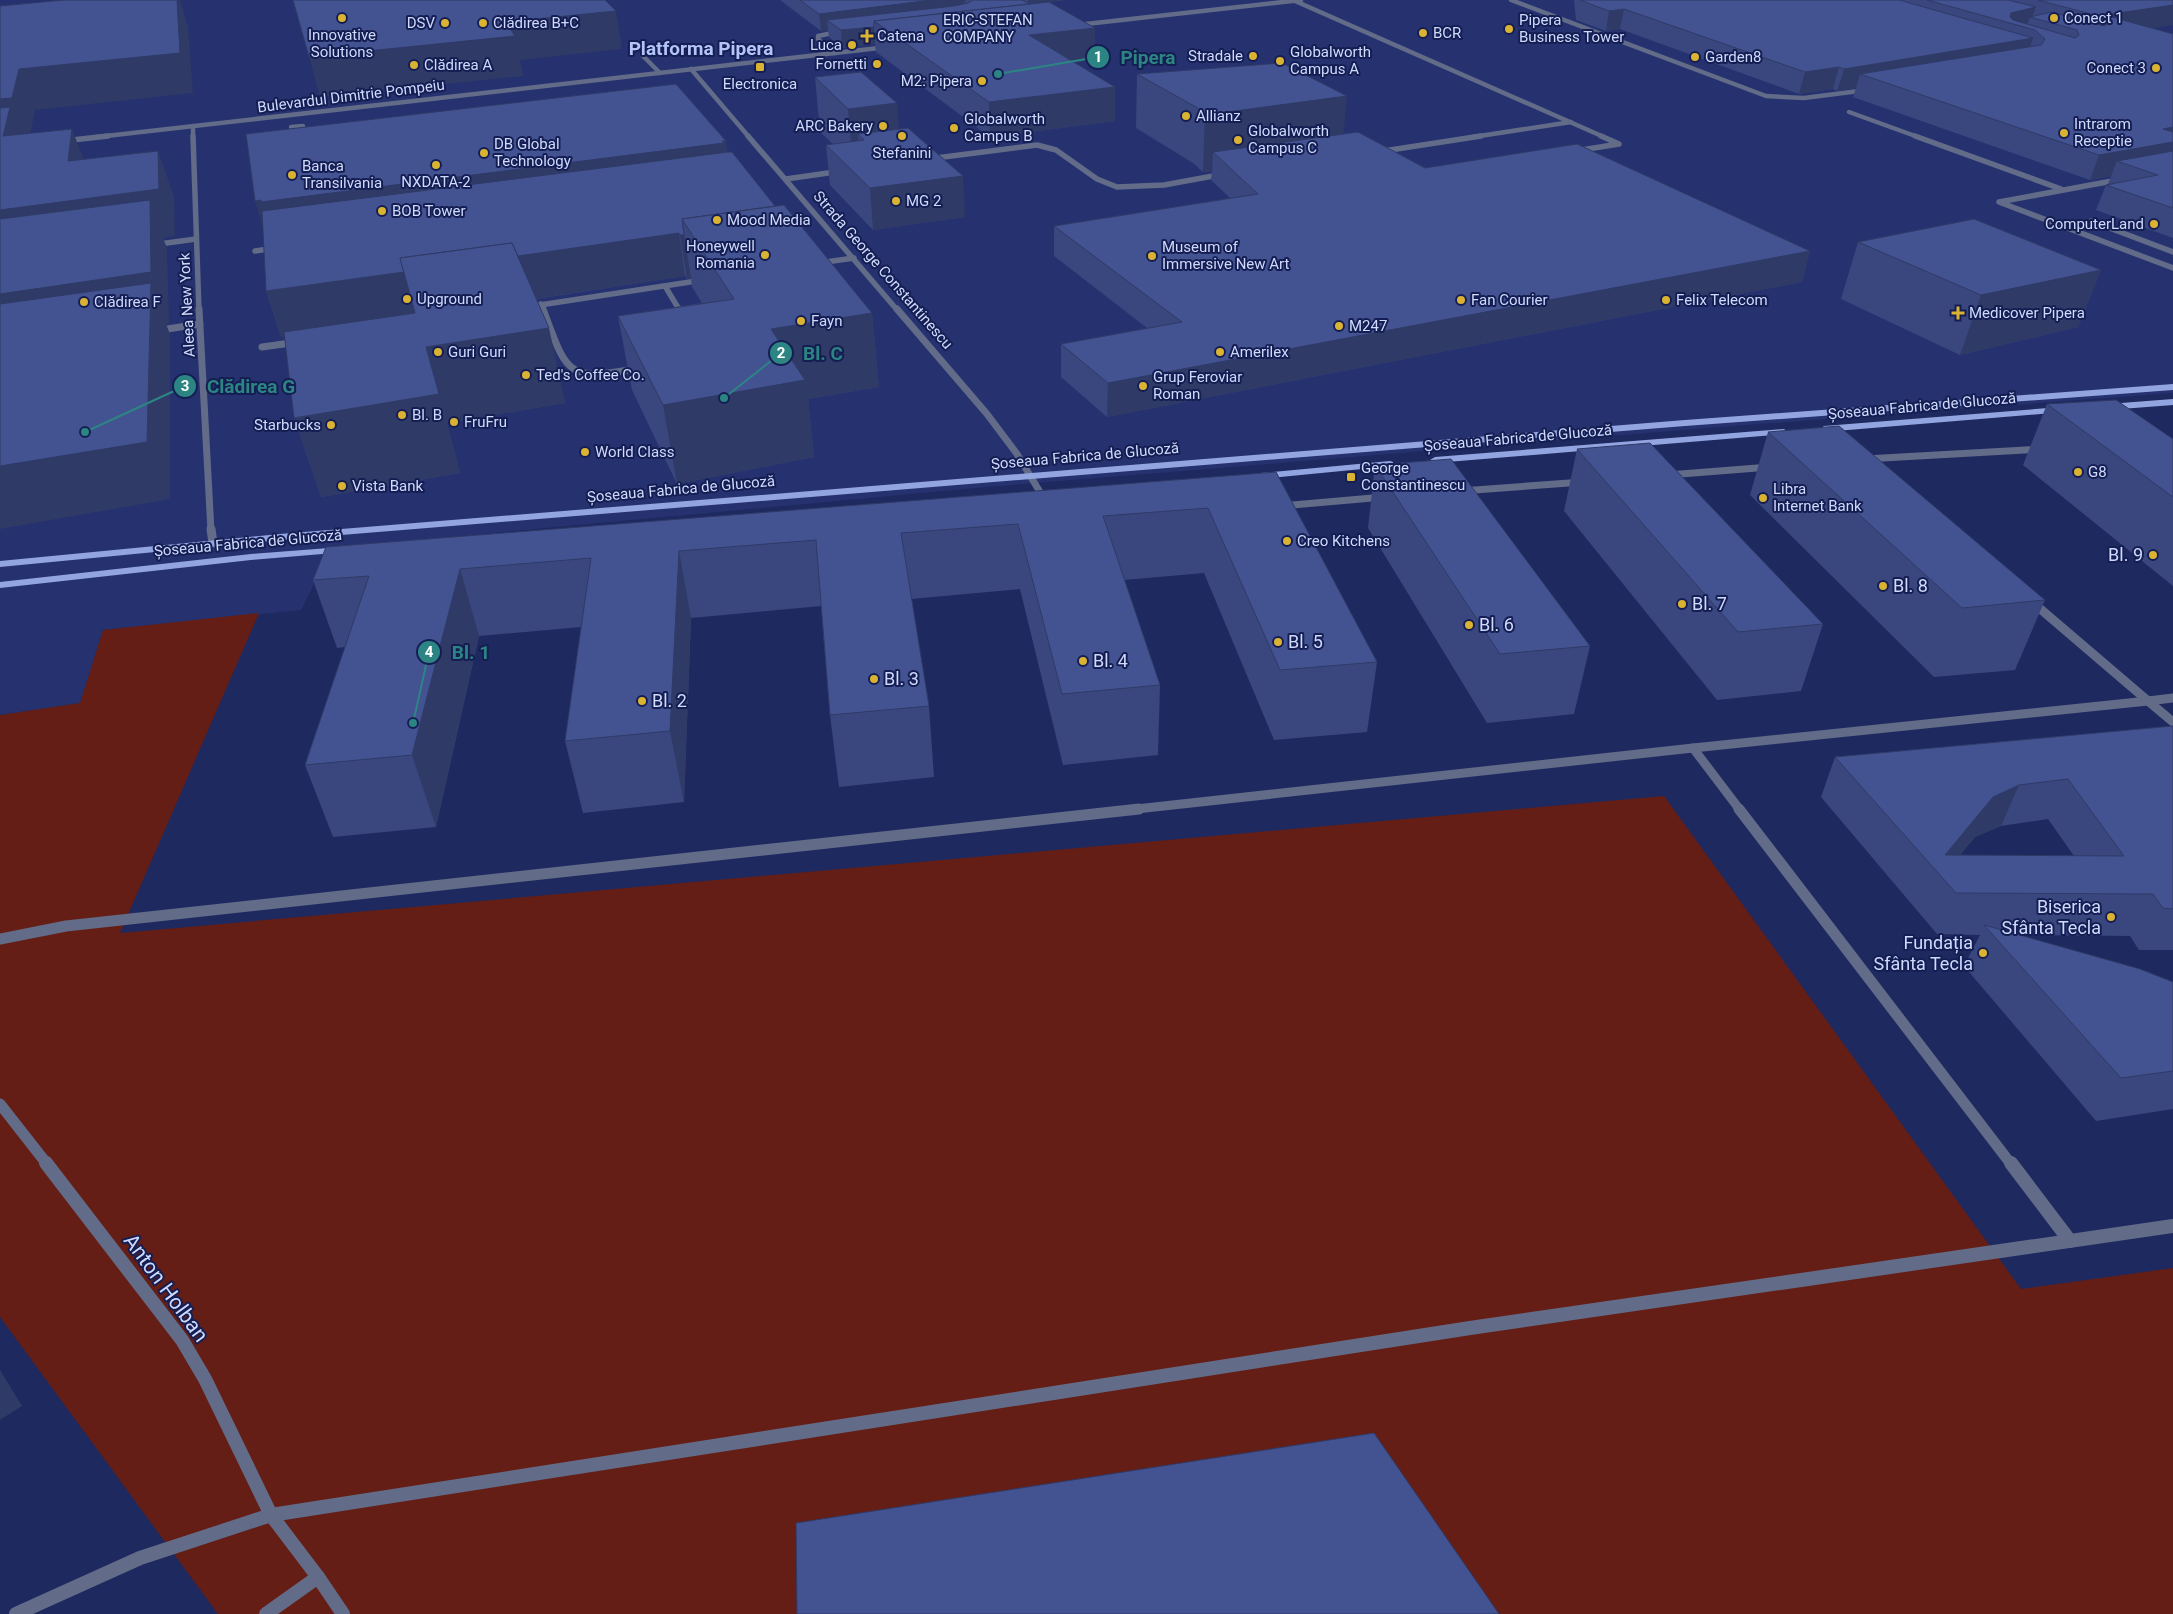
<svg xmlns="http://www.w3.org/2000/svg" width="2173" height="1614" viewBox="0 0 2173 1614" font-family="Roboto,sans-serif">
<rect width="100%" height="100%" fill="#1e295f"/>
<polygon fill="#25326f" points="0,0 2173,0 2173,393 1708,428 986,487 332,548 301,610 103,630 80,703 0,715"/>
<polygon fill="#641e15" points="259,613 120,933 1664,796 2021,1289 2173,1268 2173,1614 218,1614 0,1317 0,715 80,703 103,630"/>
<g fill="none" stroke-linecap="round" stroke-linejoin="round">
<g stroke="#626b88" stroke-width="4.5">
<polyline points="1511,0 1766,96 1804,98 1867,90"/>
<polyline points="1295,1 1604,137"/>
<polyline points="834,53 818,39 818,36 842,31"/>
<polyline points="642,55 660,73"/>
<polyline points="1849,112 1918,137"/>
<polyline points="193,126 193,137"/>
<polyline points="291,127 303,126"/>
<polyline points="1473,137 1571,122"/>
</g>
<g stroke="#626b88" stroke-width="5.5">
<polyline points="193,136 199,311"/>
<polyline points="1915,136 2061,189"/>
<polyline points="1575,151 1619,144 1601,136"/>
<polyline points="1377,152 1481,136"/>
<polyline points="928,159 1037,145 1056,150 1097,179 1117,187 1164,185 1224,174"/>
<polyline points="786,179 842,171"/>
<polyline points="2123,179 1999,202 2173,268"/>
<polyline points="2091,221 2173,252"/>
<polyline points="152,245 196,239"/>
<polyline points="255,251 276,248"/>
<polyline points="819,263 854,258"/>
<polyline points="665,286 680,311"/>
<polyline points="541,304 543,311"/>
<polyline points="527,307 703,280"/>
</g>
<g stroke="#626b88" stroke-width="7">
<polyline points="199,309 211,531"/>
<path d="M 543,309 C 568,377 567,381 641,368"/>
<polyline points="679,309 684,317"/>
<polyline points="154,331 200,324"/>
<polyline points="262,347 298,342"/>
<polyline points="1865,459 2042,449"/>
<polyline points="1668,475 1770,467"/>
<polyline points="1461,491 1583,482"/>
<polyline points="1281,506 1384,497"/>
</g>
<g stroke="#626b88" stroke-width="9">
<polyline points="211,529 213,543"/>
<polyline points="1693,748 1740,810"/>
<polyline points="1127,810 1693,748 2148,701"/>
</g>
<g stroke="#626b88" stroke-width="11">
<polyline points="1739,809 2011,1164"/>
<polyline points="0,939 66,926 1139,809"/>
</g>
<g stroke="#626b88" stroke-width="14">
<polyline points="2011,1163 2070,1241"/>
<polyline points="16,1614 140,1558 271,1515 318,1577 343,1614"/>
<polyline points="266,1614 318,1577"/>
</g>
<g stroke="#626b88" stroke-width="9">
<polyline points="2031,601 2148,701 2173,698"/>
<polyline points="2148,701 2173,722"/>
</g>
<polyline stroke="#626b88" stroke-width="11" points="0,1104 47,1164"/>
<polyline stroke="#626b88" stroke-width="14" points="46,1163 182,1340 205,1379 271,1515 1470,1328 2173,1226"/>
<g stroke="#626b88" stroke-width="4.5">
<polyline points="1077,25 1301,0"/>
<polyline points="691,69 749,137"/>
<polyline points="97,137 888,47"/>
</g>
<g stroke="#626b88" stroke-width="5.5">
<polyline points="748,136 898,311"/>
<polyline points="63,141 108,136"/>
</g>
<polyline stroke="#626b88" stroke-width="7" points="897,309 987,414 1017,454 1043,497"/>
<g fill="#93a5e0" fill-rule="evenodd">
<polygon points="2173,384 2173,390 1685,426 280,540 0,567 0,561 280,534 1685,420"/>
<polygon points="2173,399 2173,405 2108,410 2104,407 2108,404"/>
<polygon points="2061,407 2065,410 2064,412 1824,432 1820,429 1824,426"/>
<polygon points="1784,429 1788,432 1787,434 1435,463 1430,460 1435,457"/>
<polygon points="1390,461 1393,462 1393,466 1261,479 1256,476 1261,473"/>
<polygon points="342,547 346,548 346,552 251,560 0,588 0,582 251,554"/>
</g>
</g>
<g fill="#3a477e" fill-rule="evenodd">
<polygon points="780,0 1066,0 1049,2 1095,28 1095,60 1074,62 1115,121 990,137 876,52 875,44 842,48 829,37 828,30 821,31"/>
<polygon points="1574,0 2173,0 2151,28 2173,34 2173,238 2096,210 2106,185 2108,184 2111,176 2090,180 1853,97 1856,88 1837,91 1833,89 1799,94 1620,29 1606,31 1576,20"/>
<polygon points="1137,74 1343,134 1425,168 1810,251 1802,282 1107,417 1061,377 1061,344 1147,328 1054,256 1054,226 1230,198 1211,180 1212,171 1203,172 1193,163 1136,128"/>
<polygon points="815,77 899,129 965,217 873,230 830,185 826,145 833,144 820,132"/>
<polygon points="727,152 775,206 872,313 879,387 808,399 814,457 677,484 632,390 618,316 702,303 692,287 691,278 687,279 685,276 536,299 565,403 447,423 460,473 321,497 294,418 285,336 281,337 266,291"/>
<polygon points="1858,242 2101,270 2078,327 1960,355 1841,299"/>
<polygon points="2047,404 2173,439 2173,586 2023,465"/>
<polygon points="1768,432 2045,600 2015,670 1934,677 1750,495"/>
<polygon points="1577,449 1823,624 1801,691 1717,700 1564,511"/>
<polygon points="1375,465 1590,646 1574,714 1487,723 1368,528"/>
<polygon points="1276,472 1377,662 1367,732 1274,740 1204,573 1124,580 1160,685 1158,755 1063,765 1020,589 911,599 929,706 934,777 839,787 830,715 821,606 691,618 684,802 583,813 565,741 581,627 479,636 436,827 333,837 305,765 345,647 337,648 313,580"/>
<path d="M 2173,726 L 2173,950 L 2139,950 L 2130,936 L 2020,935 L 2173,982 L 2173,1109 L 2096,1121 L 1964,966 L 1980,935 L 1937,934 L 1821,797 L 1835,757 ZM 2048,819 L 2074,856 L 1960,855 L 1975,837 L 2001,826 Z"/>
</g>
<g fill="#2f3a66">
<polygon points="177,0 180,0 188,26 193,93 35,110 29,140 0,143 0,99 19,69"/>
<polygon points="932,0 965,0 965,12 874,21 827,20 828,30 821,31 819,14"/>
<polygon points="1028,0 1066,0 1029,4"/>
<polygon points="2173,5 2173,25 2104,35 2108,24 2105,15"/>
<polygon points="2036,7 2032,17 2030,17 2026,28 2008,23 2011,13"/>
<polygon points="1624,9 1620,29 1606,31 1609,11"/>
<polygon points="616,11 622,49 520,60 523,76 320,97 309,57 506,22"/>
<polygon points="874,27 875,44 842,48 841,30"/>
<polygon points="1095,28 1095,60 1030,68 1029,35"/>
<polygon points="2033,38 2026,60 1860,74 1856,88 1837,91 1844,69"/>
<polygon points="1839,67 1833,89 1799,94 1805,72"/>
<polygon points="1115,87 1115,121 990,137 989,102"/>
<polygon points="1347,96 1342,151 1213,152 1212,171 1203,172 1205,115"/>
<polygon points="897,103 901,159 858,134 861,164 853,165 848,109"/>
<polygon points="2173,127 2173,162 2117,161 2111,176 2090,180 2099,155 2163,129"/>
<polygon points="72,129 89,173 158,151 174,196 175,236 163,238 167,248 169,323 166,324 170,334 170,499 0,529 0,210 68,161"/>
<polygon points="726,141 731,180 268,243 255,201"/>
<polygon points="963,176 965,217 873,230 870,188"/>
<polygon points="679,233 685,276 281,337 266,291"/>
<polygon points="680,235 684,235 691,278 687,279"/>
<polygon points="1810,251 1802,282 1107,417 1108,383"/>
<polygon points="2101,270 2078,327 1960,355 1981,295"/>
<polygon points="872,313 879,387 808,399 814,457 677,484 663,405 771,329"/>
<polygon points="549,328 565,403 447,423 460,473 321,497 294,418 426,347"/>
<polygon points="679,551 691,618 684,802 670,731"/>
<polygon points="460,569 479,636 436,827 412,755"/>
<polygon points="2019,785 2001,826 1975,837 1942,877 1945,855 1993,797"/>
<polygon points="0,1370 22,1406 0,1420"/>
</g>
<g fill="#435392" stroke="#2f3a66" fill-rule="evenodd">
<polygon points="64,0 177,0 180,53 19,69 12,98 0,99 0,6"/>
<polygon points="293,0 605,0 616,11 506,22 515,36 309,57"/>
<polygon points="800,0 932,0 819,14"/>
<polygon points="973,0 1022,0 1029,4 874,21 874,27 841,30 827,20 954,6 968,3"/>
<polygon points="1580,0 1899,0 2033,38 1844,69 1839,67 1805,72 1624,9 1609,11"/>
<polygon points="1927,0 2008,0 2036,7 2011,13 2010,17 2013,20 2075,38 2079,35 2077,30 2030,17 2051,12 2104,26 2108,24 2106,18 2038,0 2173,0 2173,5 2105,15 2173,34 2173,127 2163,129 2173,132 2173,142 2099,155 1860,74 2041,45 2045,39 2035,30"/>
<polygon points="1049,2 1095,28 1029,35 1115,87 989,102 874,21"/>
<polygon points="1282,63 1347,96 1205,115 1196,107 1137,74"/>
<polygon points="861,72 897,103 848,109 815,77"/>
<polygon points="676,84 726,141 722,141 724,143 261,202 261,200 255,201 246,134"/>
<polygon points="10,107 3,136 72,129 68,161 158,151 159,189 0,210 0,108"/>
<polygon points="908,128 963,176 870,188 826,145 864,140 858,134"/>
<polygon points="1358,132 1425,168 1577,144 1810,251 1108,383 1061,344 1182,322 1054,226 1258,194 1213,152"/>
<polygon points="2173,151 2173,208 2106,185 2158,175 2117,161"/>
<polygon points="728,152 732,152 775,206 682,219 684,235 680,235 679,233 518,256 512,243 400,258 404,272 266,291 262,211"/>
<polygon points="150,200 151,272 0,294 0,219"/>
<polygon points="784,205 872,313 771,329 805,380 663,405 618,316 734,299 682,219"/>
<polygon points="1974,219 2101,270 1981,295 1858,242"/>
<polygon points="512,243 549,328 426,347 439,394 294,418 284,332 415,313 400,258"/>
<polygon points="151,283 147,442 0,466 0,304"/>
<polygon points="2116,400 2173,439 2173,497 2047,404"/>
<polygon points="1839,426 2045,600 1962,608 1768,432"/>
<polygon points="1650,443 1823,624 1738,632 1577,449"/>
<polygon points="1451,459 1590,646 1500,654 1375,465"/>
<polygon points="1276,472 1377,662 1280,670 1208,508 1103,516 1160,685 1062,694 1018,524 901,533 929,706 830,715 816,540 679,551 670,731 565,741 591,558 460,569 412,755 305,765 369,576 313,580 326,547"/>
<path d="M 2173,726 L 2173,909 L 2163,908 L 2153,894 L 1956,893 L 1835,757 ZM 2068,779 L 2124,856 L 1945,855 L 1993,797 L 2019,785 Z"/>
<polygon points="1984,925 2140,969 2173,982 2173,1071 2121,1078"/>
<polygon points="1374,1433 1499,1614 797,1614 796,1523"/>
</g>
<g fill="#dab333" stroke="#151e53" stroke-width="2">
<circle cx="342" cy="18" r="5"/>
<circle cx="2054" cy="18" r="5"/>
<circle cx="445" cy="23" r="5"/>
<circle cx="483" cy="23" r="5"/>
<circle cx="933" cy="29" r="5"/>
<circle cx="1509" cy="29" r="5"/>
<circle cx="1423" cy="33" r="5"/>
<path d="M864.5 28.5h5v5h5v5h-5v5h-5v-5h-5v-5h5z"/>
<circle cx="852" cy="45" r="5"/>
<circle cx="1253" cy="56" r="5"/>
<circle cx="1695" cy="57" r="5"/>
<circle cx="1280" cy="61" r="5"/>
<circle cx="877" cy="64" r="5"/>
<circle cx="414" cy="65" r="5"/>
<rect x="755" y="62" width="10" height="10" rx="2.5"/>
<circle cx="2156" cy="68" r="5"/>
<circle cx="982" cy="81" r="5"/>
<circle cx="1186" cy="116" r="5"/>
<circle cx="883" cy="126" r="5"/>
<circle cx="954" cy="128" r="5"/>
<circle cx="2064" cy="133" r="5"/>
<circle cx="902" cy="136" r="5"/>
<circle cx="1238" cy="140" r="5"/>
<circle cx="484" cy="153" r="5"/>
<circle cx="436" cy="165" r="5"/>
<circle cx="292" cy="175" r="5"/>
<circle cx="896" cy="201" r="5"/>
<circle cx="382" cy="211" r="5"/>
<circle cx="717" cy="220" r="5"/>
<circle cx="2154" cy="224" r="5"/>
<circle cx="765" cy="255" r="5"/>
<circle cx="1152" cy="256" r="5"/>
<circle cx="407" cy="299" r="5"/>
<circle cx="1461" cy="300" r="5"/>
<circle cx="1666" cy="300" r="5"/>
<circle cx="84" cy="302" r="5"/>
<path d="M1955.5 305.5h5v5h5v5h-5v5h-5v-5h-5v-5h5z"/>
<circle cx="801" cy="321" r="5"/>
<circle cx="1339" cy="326" r="5"/>
<circle cx="438" cy="352" r="5"/>
<circle cx="1220" cy="352" r="5"/>
<circle cx="526" cy="375" r="5"/>
<circle cx="1143" cy="386" r="5"/>
<circle cx="402" cy="415" r="5"/>
<circle cx="454" cy="422" r="5"/>
<circle cx="331" cy="425" r="5"/>
<circle cx="585" cy="452" r="5"/>
<circle cx="2078" cy="472" r="5"/>
<rect x="1346" y="472" width="10" height="10" rx="2.5"/>
<circle cx="342" cy="486" r="5"/>
<circle cx="1763" cy="498" r="5"/>
<circle cx="1287" cy="541" r="5"/>
<circle cx="2153" cy="555" r="5"/>
<circle cx="1883" cy="586" r="5"/>
<circle cx="1682" cy="604" r="5"/>
<circle cx="1469" cy="625" r="5"/>
<circle cx="1278" cy="642" r="5"/>
<circle cx="1083" cy="661" r="5"/>
<circle cx="874" cy="679" r="5"/>
<circle cx="642" cy="701" r="5"/>
<circle cx="2111" cy="917" r="5"/>
<circle cx="1983" cy="953" r="5"/>
</g>
<g text-anchor="middle" stroke-width="4" stroke-linejoin="round" paint-order="stroke">
<g font-size="15" fill="#cfdafc" stroke="#151e53" text-anchor="start">
<text x="2064" y="23">Conect 1</text>
<text x="943" y="25">ERIC-STEFAN<tspan x="943" dy="17">COMPANY</tspan></text>
<text x="1519" y="25">Pipera<tspan x="1519" dy="17">Business Tower</tspan></text>
<text x="435" y="28" text-anchor="end">DSV</text>
<text x="493" y="28">Clădirea B+C</text>
<text x="1433" y="38">BCR</text>
<text x="342" y="40" text-anchor="middle">Innovative<tspan x="342" dy="17">Solutions</tspan></text>
<text x="877" y="41">Catena</text>
<text x="842" y="50" text-anchor="end">Luca</text>
<text x="1290" y="57">Globalworth<tspan x="1290" dy="17">Campus A</tspan></text>
<text x="1243" y="61" text-anchor="end">Stradale</text>
<text x="1705" y="62">Garden8</text>
<text x="867" y="69" text-anchor="end">Fornetti</text>
<text x="424" y="70">Clădirea A</text>
<text x="2146" y="73" text-anchor="end">Conect 3</text>
<text x="972" y="86" text-anchor="end">M2: Pipera</text>
<text x="760" y="89" text-anchor="middle">Electronica</text>
<text x="1196" y="121">Allianz</text>
<text x="964" y="124">Globalworth<tspan x="964" dy="17">Campus B</tspan></text>
<text x="2074" y="129">Intrarom<tspan x="2074" dy="17">Receptie</tspan></text>
<text x="873" y="131" text-anchor="end">ARC Bakery</text>
<text x="1248" y="136">Globalworth<tspan x="1248" dy="17">Campus C</tspan></text>
<text x="494" y="149">DB Global<tspan x="494" dy="17">Technology</tspan></text>
<text x="902" y="158" text-anchor="middle">Stefanini</text>
<text x="302" y="171">Banca<tspan x="302" dy="17">Transilvania</tspan></text>
<text x="436" y="187" text-anchor="middle">NXDATA-2</text>
<text x="906" y="206">MG 2</text>
<text x="392" y="216">BOB Tower</text>
<text x="727" y="225">Mood Media</text>
<text x="2144" y="229" text-anchor="end">ComputerLand</text>
<text x="755" y="251" text-anchor="end">Honeywell<tspan x="755" dy="17">Romania</tspan></text>
<text x="1162" y="252">Museum of<tspan x="1162" dy="17">Immersive New Art</tspan></text>
<text x="417" y="304">Upground</text>
<text x="1471" y="305">Fan Courier</text>
<text x="1676" y="305">Felix Telecom</text>
<text x="94" y="307">Clădirea F</text>
<text x="1969" y="318">Medicover Pipera</text>
<text x="811" y="326">Fayn</text>
<text x="1349" y="331">M247</text>
<text x="448" y="357">Guri Guri</text>
<text x="1230" y="357">Amerilex</text>
<text x="536" y="380">Ted's Coffee Co.</text>
<text x="1153" y="382">Grup Feroviar<tspan x="1153" dy="17">Roman</tspan></text>
<text x="412" y="420">Bl. B</text>
<text x="464" y="427">FruFru</text>
<text x="321" y="430" text-anchor="end">Starbucks</text>
<text x="595" y="457">World Class</text>
<text x="1361" y="473">George<tspan x="1361" dy="17">Constantinescu</tspan></text>
<text x="2088" y="477">G8</text>
<text x="352" y="491">Vista Bank</text>
<text x="1773" y="494">Libra<tspan x="1773" dy="17">Internet Bank</tspan></text>
<text x="1297" y="546">Creo Kitchens</text>
</g>
<g font-size="15" fill="#cfdafc" stroke="#151e53">
<text transform="translate(351 96) rotate(-7)" y="5">Bulevardul Dimitrie Pompeiu</text>
<text transform="translate(883 270) rotate(49)" y="5">Strada George Constantinescu</text>
<text transform="translate(187 305) rotate(-93)" y="5">Aleea New York</text>
<text transform="translate(1922 406) rotate(-5)" y="5">Șoseaua Fabrica de Glucoză</text>
<text transform="translate(1518 438) rotate(-5)" y="5">Șoseaua Fabrica de Glucoză</text>
<text transform="translate(1085 456) rotate(-5)" y="5">Șoseaua Fabrica de Glucoză</text>
<text transform="translate(681 489) rotate(-5)" y="5">Șoseaua Fabrica de Glucoză</text>
<text transform="translate(248 543) rotate(-5)" y="5">Șoseaua Fabrica de Glucoză</text>
</g>
<g font-size="18" fill="#cfdafc" stroke="#151e53" text-anchor="start">
<text x="2143" y="561" text-anchor="end">Bl. 9</text>
<text x="1893" y="592">Bl. 8</text>
<text x="1692" y="610">Bl. 7</text>
<text x="1479" y="631">Bl. 6</text>
<text x="1288" y="648">Bl. 5</text>
<text x="1093" y="667">Bl. 4</text>
<text x="884" y="685">Bl. 3</text>
<text x="652" y="707">Bl. 2</text>
<text x="2101" y="913" text-anchor="end">Biserica<tspan x="2101" dy="21">Sfânta Tecla</tspan></text>
<text x="1973" y="949" text-anchor="end">Fundația<tspan x="1973" dy="21">Sfânta Tecla</tspan></text>
</g>
<g font-size="19" font-weight="bold" fill="#b3c4f8" stroke="#151e53">
<text x="701" y="55">Platforma Pipera</text>
</g>
<g font-size="21" fill="#cfdafc" stroke="#151e53">
<text transform="translate(166 1288) rotate(54)" y="7">Anton Holban</text>
</g>
</g>
<path fill="none" stroke="#2c8583" stroke-width="2" d="M998 74L1098 57M724 398L781 353M85 432L185 386M413 723L429 652"/>
<g fill="#2c8583" stroke="#151e53" stroke-width="2">
<circle cx="998" cy="74" r="5"/>
<circle cx="724" cy="398" r="5"/>
<circle cx="85" cy="432" r="5"/>
<circle cx="413" cy="723" r="5"/>
<circle cx="1098" cy="57" r="12"/>
<circle cx="781" cy="353" r="12"/>
<circle cx="185" cy="386" r="12"/>
<circle cx="429" cy="652" r="12"/>
</g>
<g font-size="15" text-anchor="middle" font-weight="bold" fill="#fff">
<text x="1098" y="62">1</text>
<text x="781" y="358">2</text>
<text x="185" y="391">3</text>
<text x="429" y="657">4</text>
</g>
<g font-size="19" text-anchor="middle" font-weight="bold" fill="#2c8583" stroke="#151e53" stroke-width="4" stroke-linejoin="round" paint-order="stroke">
<text x="1148" y="64">Pipera</text>
<text x="823" y="360">Bl. C</text>
<text x="251" y="393">Clădirea G</text>
<text x="471" y="659">Bl. 1</text>
</g>
</svg>
